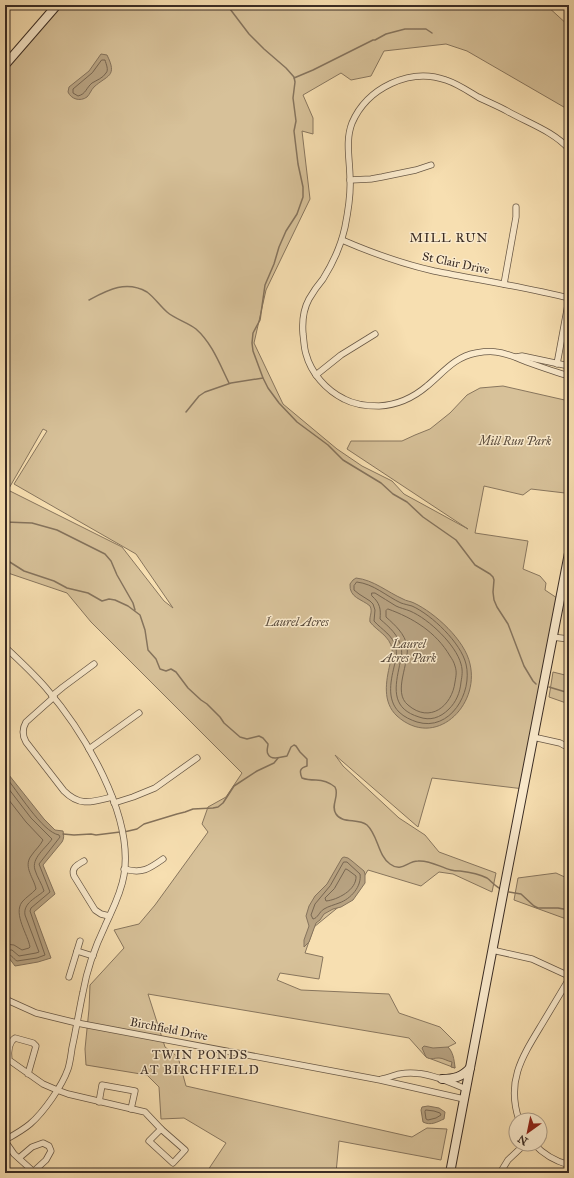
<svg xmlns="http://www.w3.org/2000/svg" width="574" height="1178" viewBox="0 0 574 1178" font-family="'IM FELL Great Primer',serif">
<rect width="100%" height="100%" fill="#f7dfb1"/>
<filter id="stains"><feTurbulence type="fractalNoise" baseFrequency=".005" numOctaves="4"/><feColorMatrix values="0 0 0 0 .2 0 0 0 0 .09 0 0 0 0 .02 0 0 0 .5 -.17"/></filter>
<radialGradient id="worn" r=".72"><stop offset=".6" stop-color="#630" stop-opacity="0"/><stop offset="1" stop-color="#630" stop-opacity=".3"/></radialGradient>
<g fill="#d7c199" stroke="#88765e" fill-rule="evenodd">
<path d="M 58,5 L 546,5 L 569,26 L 569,110 L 467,51 L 446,44 L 384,51 L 371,76 L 351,80 L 341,73 L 303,95 L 313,118 L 313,134 L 302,131 L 310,199 L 266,290 L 254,343 L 283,404 L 337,449 L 362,466 L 392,481 L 404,494 L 468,529 L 347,449 L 351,441 L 402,441 L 415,435 L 430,429 L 450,413 L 467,395 L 480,388 L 503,386 L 569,401 L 569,474 L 565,493 L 531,489 L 523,495 L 484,486 L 475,533 L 528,541 L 523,569 L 540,576 L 546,583 L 545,590 L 560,600 L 524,789 L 432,778 L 418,827 L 335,755 L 343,766 L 399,818 L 425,835 L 439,852 L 496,873 L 492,892 L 453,874 L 439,872 L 421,886 L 368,870 L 352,896 L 314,927 L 305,953 L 323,957 L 319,979 L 280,973 L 277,980 L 301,990 L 389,994 L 399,1013 L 440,1027 L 456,1043 L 448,1047 L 455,1068 L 426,1057 L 409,1038 L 148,994 L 165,1047 L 178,1057 L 186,1086 L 412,1137 L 427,1128 L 447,1129 L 441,1160 L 339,1141 L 336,1173 L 206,1173 L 226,1143 L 184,1118 L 161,1119 L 159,1087 L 147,1075 L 86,1065 L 85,1049 L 89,1009 L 90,985 L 124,948 L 114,930 L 139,924 L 155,905 L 208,832 L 202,824 L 208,807 L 226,797 L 242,773 L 91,622 L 67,593 L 5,572 L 5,66 ZM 43,429 L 47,431 L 14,484 L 136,554 L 173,608 L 164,601 L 122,547 L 8,490 Z"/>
<polygon points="553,672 569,676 569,704 549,697"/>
<polygon points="556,873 569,879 569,920 514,900 518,878"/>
</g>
<g fill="#b7a281" stroke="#85735c">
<path d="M 101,54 L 107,55 C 118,77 107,75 94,87 C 91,90 90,94 87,97 C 80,102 71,99 68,92 L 69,87 L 89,71 Z"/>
<path d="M 356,578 C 374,580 387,592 403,599 C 406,601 410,601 414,603 C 435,613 465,640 470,664 C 480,706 435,750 397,716 C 382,702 386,681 390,664 C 391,659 393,654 392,649 C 390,636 377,631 370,622 C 369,616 373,612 370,606 C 362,599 349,598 350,584 L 353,580 Z"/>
<path d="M 5,770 L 44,819 L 55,830 L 63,831 C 64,835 64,839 62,842 L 43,865 L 55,894 L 34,912 L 51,958 L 38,962 L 15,966 L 9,958 L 5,963 Z"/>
<polygon points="344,857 348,858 352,861 364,871 365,874 365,883 353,900 341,907 333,909 324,914 320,920 316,923 309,942 304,947 304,940 309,926 306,916 309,906 315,896 327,884 342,858"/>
<path d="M 424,1046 L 433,1048 L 448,1047 C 453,1052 454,1059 455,1067 L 455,1068 L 451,1067 L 452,1062 C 447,1061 443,1058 439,1058 C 433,1058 431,1060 426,1057 L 422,1048 Z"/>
<path d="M 428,1106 L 439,1108 L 445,1112 L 444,1119 C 437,1122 431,1126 423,1122 L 421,1110 L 422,1107 Z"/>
</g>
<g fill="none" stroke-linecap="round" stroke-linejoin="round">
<g stroke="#786752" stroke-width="1">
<path d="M 102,60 L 105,60 C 106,64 109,70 106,73 C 103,78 97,80 92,83 C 86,88 86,94 78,96 L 73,93 L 73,89 L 92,73 Z"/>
<path d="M 357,582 C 374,584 386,596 401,603 C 404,604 408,605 412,606 C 432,615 461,643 466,664 C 473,693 450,732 417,722 C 411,720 404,717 399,712 C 386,699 391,679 395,663 C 396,658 397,653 396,648 C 393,635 382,630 374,621 L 375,610 L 373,604 L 370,601 L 359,594 L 354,590 L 354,586 Z"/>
<path d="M 372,593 L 375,593 C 382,597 389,602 396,606 C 400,608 405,609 410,611 C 429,619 456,645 461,664 C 463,671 462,676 461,682 C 460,693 456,702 449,709 C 440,718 430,721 419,717 C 393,709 394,691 399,668 C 400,662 403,654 401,648 C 399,635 389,627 380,619 C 381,609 380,603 372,596 Z"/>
<path d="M 388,609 C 413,618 436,632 450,656 C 452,659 454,662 455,666 C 457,672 456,676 455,682 C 452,706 430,724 408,705 C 392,692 410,663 407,646 C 405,634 395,625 386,617 L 386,611 Z"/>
<path d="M 5,776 C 17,790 42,832 59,835 L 60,837 L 39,864 L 50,892 L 31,908 L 30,911 L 45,955 L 37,958 L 17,961 C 13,959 11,952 5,956"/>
<path d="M 5,784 L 31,818 L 52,839 C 46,848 31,858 35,870 C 37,877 42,884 44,891 C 36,898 23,903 25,915 L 39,952 L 36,953 L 19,956 L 12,950 L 5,950"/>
<path d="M 5,795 L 26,822 L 43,840 C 40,846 35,850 31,856 C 23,867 34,878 36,889 C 32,894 26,897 22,902 C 13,914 28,935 30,947 L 29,948 L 22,950 L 14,945 L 5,944"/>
<path d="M 344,862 L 347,862 L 360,874 C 362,886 351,899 339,903 C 334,905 329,906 324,909 C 319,912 318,918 313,919 L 311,915 L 315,904 L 330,886 Z"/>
<path d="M 346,869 L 348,870 L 356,876 C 357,890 337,900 326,901 L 325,898 L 334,889 Z"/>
<polygon points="426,1110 434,1111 440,1113 441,1115 436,1118 428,1120 426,1119 425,1112"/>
</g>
<g stroke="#85735c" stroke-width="1.5">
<polyline points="227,5 249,34 264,49 286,68 294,77 295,82 293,98 296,121 294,131 298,164 303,187 303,197 297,214 286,231 279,247 274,264 265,285 260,320 253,333 252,343 253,351 263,378 268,388 279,403 297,422 328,445 343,460 381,483 393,494 407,502 423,517 456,540 475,565 490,574 493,577 494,580 493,592 494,600 497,607 508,624 524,666 533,681 536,684"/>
<polyline points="294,78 313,70 373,40 375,40 386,34 405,29 426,29 432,33"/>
<path d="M 89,300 C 108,290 126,280 147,292 C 154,297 160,306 167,312 C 175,319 187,322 196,329 C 212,343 220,365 229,383"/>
<polyline points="186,412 199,396 205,392 231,383 263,378"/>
<polyline points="5,522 32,523 57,530 105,554 111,561 117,575 133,603 135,610"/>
<path d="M 5,559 L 24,571 L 54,581 L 67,588 L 88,593 L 102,601 L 109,599 L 115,600 L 128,606 L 140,615 L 145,630 L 148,650 L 156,659 L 160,669 L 166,671 L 171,669 L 176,672 L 188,688 L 201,700 L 207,704 L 220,717 L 224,723 L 240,737 L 247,739 L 259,736 L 263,738 L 268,744 C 268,747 266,751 268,754 C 271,761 282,757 287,756 L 291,747 L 294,745 L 296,746 L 300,752 L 307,759 L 307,766 C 300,768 299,771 302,778 C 307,780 311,780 316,780 C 323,780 330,783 335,787 C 340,796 330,805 336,814 C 342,824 358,818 367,825 C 378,835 378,856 390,864 C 402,873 407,861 418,861 C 430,860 440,867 451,870 C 454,871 457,871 460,871 C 468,872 479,874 487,878 C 491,881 494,885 499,888"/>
<polyline points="549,687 569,693"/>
<polyline points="124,832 137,829 144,824 177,814 185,812 193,809 213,808 218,807 223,803 234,786 257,771 274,763 278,758"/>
<polyline points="63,834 74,835 91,834 96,835 120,832"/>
<polyline points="509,892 521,894 534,906 538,908 558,908 569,910"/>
</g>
<defs>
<g id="street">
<path d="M 569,149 C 553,131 528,123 507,111 C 498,106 488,102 478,97 C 468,91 458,84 446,80 C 410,67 367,88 352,123 C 345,141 350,160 350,179 C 351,195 348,212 345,227 C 341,246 333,263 323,279 C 318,285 313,292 309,299 C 303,310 302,322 303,334 C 304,341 304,348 306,354 C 311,373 326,390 344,399 C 355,405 367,406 379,406 C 397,405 413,398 427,386 C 443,373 454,357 476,353 C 482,352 490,351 496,352 C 507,353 517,358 527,362 C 541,367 555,372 569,376"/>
<polyline points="350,180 371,179 382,177 416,170 431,165"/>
<path d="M 342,240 C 372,253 403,264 434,271 C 479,280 524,287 569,298"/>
<polyline points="504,284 516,217 516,207"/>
<polyline points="516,357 522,356 569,366"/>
<polyline points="557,364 569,299"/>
<polyline points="316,375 341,355 375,334"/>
<polyline points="552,637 569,639"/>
<path d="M 5,647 C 19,660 33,673 46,688 C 84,732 134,815 124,875 C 121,894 112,910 105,926 C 95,947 87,969 83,992 C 79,1011 76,1030 72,1048 C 71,1055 70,1063 68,1069 C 62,1086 44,1112 30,1124 C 23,1130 14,1135 5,1140"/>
<polyline points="52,696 63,687 94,664"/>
<path d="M 54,697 L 26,722 C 22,729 22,735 26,742 L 64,791 C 80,807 92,802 112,797"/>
<polyline points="533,737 560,743 569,748"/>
<polyline points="89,749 139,713"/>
<polyline points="114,803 133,797 155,788 197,758"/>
<polyline points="569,809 568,816 569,825"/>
<path d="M 84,861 C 77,865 71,868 74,876 L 95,910 L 101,914 L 109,916"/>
<path d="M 124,869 C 142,874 149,869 163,859"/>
<polyline points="492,950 532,959 569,976"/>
<polyline points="77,951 93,956"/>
<polyline points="69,977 80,941"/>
<polyline points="5,999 36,1013 77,1023 380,1080 464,1099"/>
<path d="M 28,1074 L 36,1046 L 33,1043 L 15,1038 C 8,1043 8,1052 9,1060 L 43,1084 L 57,1090 L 68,1094 L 145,1112 L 161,1129"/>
<path d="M 382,1079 C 388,1078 394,1075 400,1074 C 423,1070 445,1080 466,1089"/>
<polyline points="99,1102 102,1085 135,1091 131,1109"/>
<path d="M 519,1120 C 506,1081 522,1057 542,1024 C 551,1009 560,994 569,979"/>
<polygon points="161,1129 185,1150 173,1163 149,1141"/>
<polyline points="5,1141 14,1154 35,1173"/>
<path d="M 534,1144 C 544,1155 555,1161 569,1165"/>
<polyline points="19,1158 32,1147 43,1143 49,1146 51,1151 46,1160 34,1171"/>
<polyline points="500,1173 508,1160 525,1144"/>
</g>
<g id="secondary">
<polyline points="5,65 57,5"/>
<path d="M 442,1079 C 454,1079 462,1077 470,1068"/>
<polyline points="450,1173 504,889 569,553"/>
</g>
</defs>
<use href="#street" stroke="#695947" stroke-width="7"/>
<use href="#secondary" stroke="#3a2c24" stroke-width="10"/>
<use href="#street" stroke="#faeacc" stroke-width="5.5"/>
<use href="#secondary" stroke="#faeacc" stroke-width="8"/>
</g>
<g text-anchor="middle" stroke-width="3" stroke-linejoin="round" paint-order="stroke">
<g font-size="12" fill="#3a2c24" stroke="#faeacc">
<text transform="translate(456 263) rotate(12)" y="4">St Clair Drive</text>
<text transform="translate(169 1029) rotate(11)" y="4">Birchfield Drive</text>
</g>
<g font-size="12" font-style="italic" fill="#594a3b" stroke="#faeacc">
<text x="515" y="445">Mill Run Park</text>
<text x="297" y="626">Laurel Acres</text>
<text x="409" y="648">Laurel<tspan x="409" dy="14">Acres Park</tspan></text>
</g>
<g font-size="13" letter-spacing="1" fill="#3a2c24" stroke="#faeacc">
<text x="449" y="242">MILL RUN</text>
<text x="200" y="1059">TWIN PONDS<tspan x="200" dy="15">AT BIRCHFIELD</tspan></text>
</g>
</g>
<rect width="574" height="1178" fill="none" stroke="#f7dfb1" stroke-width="20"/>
<rect x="6" y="6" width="562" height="1166" fill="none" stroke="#3a2c24" stroke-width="2"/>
<rect x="10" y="10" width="554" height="1158" fill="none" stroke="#3a2c24"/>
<g transform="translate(528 1132) rotate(213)"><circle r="19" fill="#faeacc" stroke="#ad9e89"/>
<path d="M0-3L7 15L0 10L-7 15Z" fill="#8f2418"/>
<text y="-6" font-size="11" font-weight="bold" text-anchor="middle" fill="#3a2c24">N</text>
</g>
<rect width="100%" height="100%" filter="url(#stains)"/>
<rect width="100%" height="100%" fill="url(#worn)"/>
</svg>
